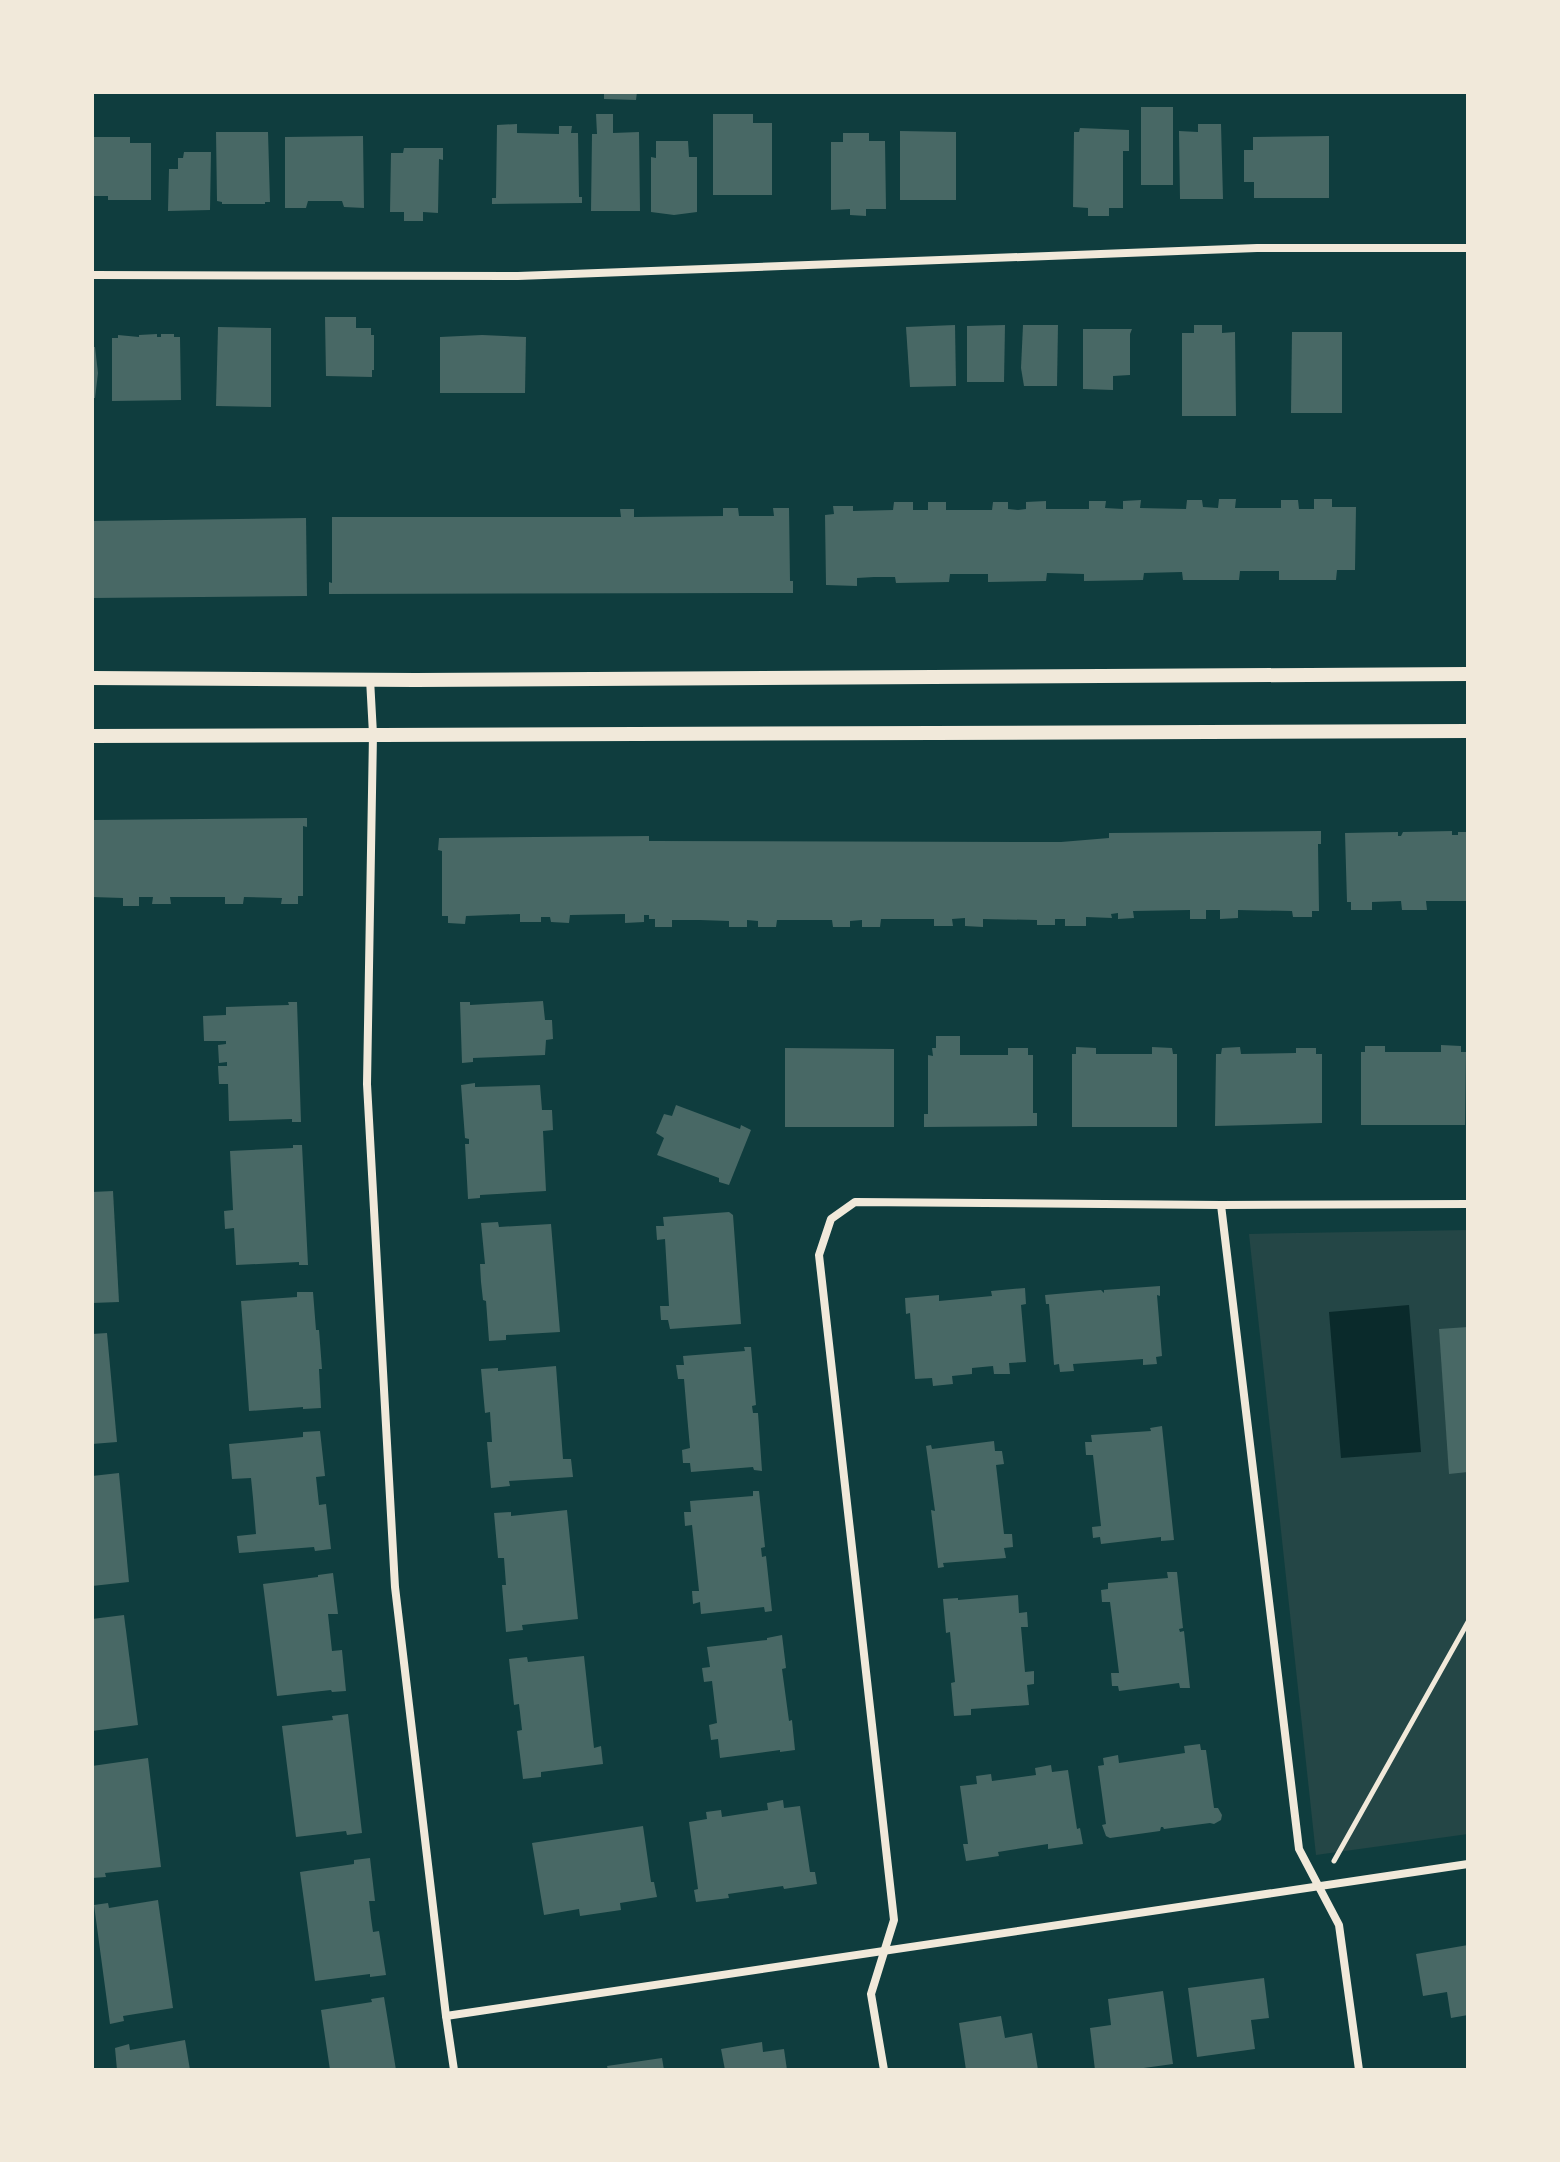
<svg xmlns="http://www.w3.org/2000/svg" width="1560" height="2162" viewBox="0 0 1560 2162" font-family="Lora,serif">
<rect width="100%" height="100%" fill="#0f3d3e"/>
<polygon fill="#244646" points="1468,1230 1468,1834 1316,1855 1249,1234"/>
<polygon fill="#0a2a2b" points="1409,1305 1421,1452 1341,1458 1329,1312"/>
<g fill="#486865">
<polygon points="604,92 637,92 636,100 604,99"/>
<rect x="1141" y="107" width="32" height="78"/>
<polygon points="596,114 613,114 613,133 639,132 640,211 591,211 592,134 597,134"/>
<polygon points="713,114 753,114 753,123 772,123 772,195 713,195"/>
<polygon points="517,124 517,133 559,134 559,126 572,126 571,133 578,133 579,197 582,197 582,203 492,204 492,198 496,198 497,125"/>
<polygon points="1198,124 1221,124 1223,199 1180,199 1179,131 1198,132"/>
<polygon points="1080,128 1129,130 1129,151 1123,151 1123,208 1109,208 1109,216 1088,216 1088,208 1073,207 1074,132 1079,132"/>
<polygon points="900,131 956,132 956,200 900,200"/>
<polygon points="216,132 268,132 270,202 265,202 265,204 222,204 222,202 217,201"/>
<polygon points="843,133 869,133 869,141 885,141 886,209 866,209 866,216 850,215 850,209 831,210 831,142 843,142"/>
<polygon points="363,136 364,208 344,207 342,201 308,201 306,208 285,208 285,137"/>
<polygon points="1329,136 1329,198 1254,198 1254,182 1244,182 1244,150 1253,150 1253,137"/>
<polygon points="92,137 130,137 130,143 151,143 151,200 108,200 108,196 92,196"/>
<polygon points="656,141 688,141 689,157 697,157 697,212 674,215 651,212 651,157 656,158"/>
<polygon points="404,148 443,148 443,160 439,159 438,213 423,212 423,221 404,221 404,212 390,212 391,153 403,153"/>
<polygon points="184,152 211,152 210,210 168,211 169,169 178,169 178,158 183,158"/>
<polygon points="325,317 356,317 356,328 371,328 371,335 374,335 374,370 372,370 372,377 326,376"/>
<polygon points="955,325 956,386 910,387 906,327"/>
<polygon points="1005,325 1004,382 967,382 967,326"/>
<polygon points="1023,325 1058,325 1057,386 1024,386 1021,368"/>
<polygon points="1194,325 1222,325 1222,333 1235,332 1236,416 1182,416 1182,333 1194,333"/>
<polygon points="218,327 271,328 271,407 216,406"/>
<polygon points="1083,329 1132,329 1130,334 1130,375 1113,376 1113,390 1083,389"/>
<polygon points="1292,332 1342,332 1342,413 1291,413"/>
<polygon points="157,334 157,337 161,337 161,334 174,334 174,337 180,337 181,400 112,401 112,338 118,338 118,335 139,337 139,335"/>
<polygon points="482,335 526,337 525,393 440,393 440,337"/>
<polygon points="92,347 95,347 98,373 95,398 92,398"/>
<polygon points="1219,499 1236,499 1235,508 1281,508 1281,500 1298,500 1299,509 1314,509 1314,499 1332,499 1332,507 1356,507 1355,570 1337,570 1336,580 1279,580 1279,571 1240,571 1239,580 1183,580 1182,572 1144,573 1143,580 1084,581 1084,574 1047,573 1046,581 988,582 988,574 950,574 949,582 896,583 895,577 874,577 857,578 857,586 826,585 825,515 834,514 833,506 853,506 853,511 893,510 894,502 913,502 913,510 928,510 928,502 946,502 946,510 992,510 993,502 1008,502 1008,509 1018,510 1026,509 1026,502 1046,501 1046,509 1089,509 1089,501 1106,501 1105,508 1123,509 1123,501 1141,500 1140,508 1186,509 1187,500 1202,500 1203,507 1218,508"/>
<polygon points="723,508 738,508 739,516 774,516 773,508 789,508 790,581 793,581 793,593 329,594 329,582 332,583 332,517 621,517 620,509 634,509 634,517 723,516"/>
<polygon points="306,518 307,596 92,598 92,521"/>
<polygon points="307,818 307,827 303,826 303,896 298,896 298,904 281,904 282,898 244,897 243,904 225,904 225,897 170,897 171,904 152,904 153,897 139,897 139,906 123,906 123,898 92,897 92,820"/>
<polygon points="1321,831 1321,844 1318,844 1319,911 1312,911 1312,917 1293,917 1292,911 1238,910 1238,918 1220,919 1220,910 1206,910 1206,919 1190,919 1190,910 1133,911 1134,918 1118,919 1118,913 1111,914 1112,918 1086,917 1086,926 1065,926 1065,919 1055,919 1055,925 1037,925 1037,920 983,919 983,927 965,926 965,918 952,919 953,926 934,926 934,919 881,919 880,927 862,927 862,920 850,921 850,927 833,927 832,920 777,920 776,927 758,927 758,921 747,920 747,927 729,927 729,921 700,920 672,920 672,927 655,927 655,919 649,919 649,915 644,915 644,922 625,923 625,914 570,915 569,923 551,922 550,917 541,917 541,922 520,922 520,914 466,916 465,924 448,923 448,916 442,916 442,851 438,850 439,838 649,836 649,841 1061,842 1109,838 1109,833"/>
<polygon points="1452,831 1452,835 1458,835 1458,832 1468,832 1468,901 1426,901 1427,910 1402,910 1401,901 1372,902 1372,910 1351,910 1351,902 1347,902 1345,833 1398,832 1398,836 1401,836 1403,832"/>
<polygon points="543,1001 545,1020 552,1020 553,1039 546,1040 545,1055 473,1058 473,1062 462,1063 460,1002 470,1002 470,1005"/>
<polygon points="288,1002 297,1002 301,1122 292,1122 292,1119 229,1121 228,1084 219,1084 218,1066 227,1066 227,1062 219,1063 218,1045 226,1044 226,1041 204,1041 203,1016 226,1015 226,1007 289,1005"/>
<polygon points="936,1036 960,1036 960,1055 1008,1055 1008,1048 1028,1048 1028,1055 1033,1055 1033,1113 1037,1113 1037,1126 924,1127 924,1114 928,1114 928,1055 933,1056 932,1048 936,1048"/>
<polygon points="1441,1045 1461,1046 1461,1052 1466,1052 1465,1125 1361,1125 1361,1052 1365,1052 1365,1046 1385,1046 1385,1052 1441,1052"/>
<polygon points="1076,1047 1096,1048 1096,1054 1152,1054 1152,1047 1172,1048 1173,1054 1177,1054 1177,1127 1072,1127 1072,1054 1076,1054"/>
<polygon points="1240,1047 1241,1054 1296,1053 1296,1048 1316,1048 1316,1054 1322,1054 1322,1123 1215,1126 1216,1054 1221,1054 1222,1048"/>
<polygon points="785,1048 894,1049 894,1127 785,1127"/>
<polygon points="475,1083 475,1087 540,1085 542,1110 552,1110 553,1130 543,1131 546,1191 480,1195 480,1198 468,1199 465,1144 469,1144 469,1139 465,1138 461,1085"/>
<polygon points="676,1105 740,1129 741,1125 751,1130 729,1185 719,1182 719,1178 657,1155 664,1138 656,1133 664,1114 672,1116"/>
<polygon points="293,1145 302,1145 308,1265 299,1265 299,1262 236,1265 234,1228 225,1229 224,1211 233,1210 230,1151 293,1148"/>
<polygon points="113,1191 119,1302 92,1303 92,1192"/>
<polygon points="729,1212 733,1215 741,1324 670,1329 668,1320 661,1320 660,1306 669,1306 665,1239 657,1240 656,1226 664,1226 663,1217"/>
<polygon points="498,1222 499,1227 551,1224 560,1332 506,1335 506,1340 489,1341 486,1301 483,1300 481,1282 480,1264 485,1264 481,1223"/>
<polygon points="1160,1286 1160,1296 1157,1295 1162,1356 1156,1357 1157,1364 1143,1365 1143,1359 1073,1364 1074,1371 1060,1372 1059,1364 1054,1365 1049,1304 1046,1304 1045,1295 1101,1290 1104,1293 1104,1290"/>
<polygon points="1025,1288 1026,1304 1021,1305 1026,1362 1009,1363 1010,1374 994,1374 993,1366 972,1368 972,1374 952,1376 953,1384 933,1386 932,1378 915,1379 910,1313 906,1314 905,1298 939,1295 939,1301 992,1296 991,1291"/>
<polygon points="297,1292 313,1292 316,1330 319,1330 322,1369 319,1369 321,1408 303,1409 303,1407 249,1411 241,1301 297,1297"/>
<polygon points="1468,1327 1468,1472 1449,1474 1439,1329"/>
<polygon points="107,1333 117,1442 92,1444 92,1334"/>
<polygon points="744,1347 751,1347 756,1405 752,1406 753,1413 758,1413 762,1471 754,1470 753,1467 691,1472 690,1463 683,1463 682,1450 690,1448 687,1415 684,1379 678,1379 676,1365 684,1365 683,1356 745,1351"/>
<polygon points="556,1366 563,1459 571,1459 573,1477 509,1481 510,1486 491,1488 487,1442 492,1442 490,1412 485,1413 481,1369 498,1368 498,1371"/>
<polygon points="1162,1426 1174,1540 1161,1541 1161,1537 1101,1544 1100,1537 1093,1538 1092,1527 1101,1526 1093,1455 1086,1455 1085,1442 1092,1442 1091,1435 1151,1431 1150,1428"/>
<polygon points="320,1431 325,1476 316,1477 319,1505 326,1504 331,1549 315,1551 314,1547 239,1553 237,1536 256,1534 253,1498 251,1478 232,1479 229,1444 303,1437 303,1432"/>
<polygon points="994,1441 995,1451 1002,1451 1004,1464 996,1465 1004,1534 1012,1534 1013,1547 1004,1548 1006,1558 943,1563 944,1567 938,1568 931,1510 935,1511 926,1446 931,1445 932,1449"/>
<polygon points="119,1473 129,1582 92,1586 92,1476"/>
<polygon points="753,1491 759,1491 765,1547 761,1548 762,1557 766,1556 772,1611 765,1612 764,1607 701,1614 700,1602 693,1604 692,1591 699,1591 692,1525 685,1526 684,1512 691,1512 690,1501 753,1496"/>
<polygon points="567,1510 578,1619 522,1625 523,1630 506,1632 502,1585 506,1585 504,1558 498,1558 494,1513 511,1512 511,1516"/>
<polygon points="1167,1572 1177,1572 1183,1628 1179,1629 1180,1632 1184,1631 1190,1688 1180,1688 1179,1683 1119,1691 1118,1686 1112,1686 1111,1673 1119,1673 1110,1602 1102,1602 1101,1590 1108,1589 1108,1583 1168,1578"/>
<polygon points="333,1573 338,1614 328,1614 332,1651 342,1650 346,1691 332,1692 331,1690 277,1696 263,1584 318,1577 318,1575"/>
<polygon points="1018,1595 1019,1613 1027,1612 1028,1627 1021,1627 1025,1672 1034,1671 1034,1684 1027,1685 1029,1705 971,1709 971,1715 954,1716 951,1683 955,1682 950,1632 946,1633 943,1599 958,1598 958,1600"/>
<polygon points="124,1615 138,1725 92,1731 92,1619"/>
<polygon points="782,1635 786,1668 782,1669 789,1721 792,1720 795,1750 780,1752 780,1750 720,1758 718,1739 711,1740 709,1725 717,1723 712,1681 704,1682 702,1668 710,1667 707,1647 767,1640 767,1638"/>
<polygon points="584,1656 594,1748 601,1746 603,1764 541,1772 541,1777 523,1779 517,1731 522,1730 519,1704 514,1705 509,1659 527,1657 528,1662"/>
<polygon points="348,1714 362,1833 347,1835 346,1831 296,1837 282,1726 333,1720 332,1716"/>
<polygon points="1200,1744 1201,1750 1206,1750 1214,1808 1218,1808 1222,1815 1221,1820 1214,1824 1210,1823 1164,1829 1163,1827 1161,1827 1160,1831 1110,1838 1106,1836 1102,1825 1106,1824 1098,1766 1104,1765 1103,1758 1118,1755 1119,1763 1185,1753 1184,1746"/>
<polygon points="148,1758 161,1867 105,1873 106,1877 92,1878 92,1766"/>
<polygon points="1051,1765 1052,1772 1068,1770 1077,1829 1080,1828 1083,1844 1048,1849 1048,1844 998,1852 999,1856 966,1861 963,1844 968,1844 960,1786 977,1784 976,1776 991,1774 992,1781 1036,1775 1035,1768"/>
<polygon points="783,1800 784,1808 800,1806 810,1872 815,1872 817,1884 784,1889 783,1886 728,1894 729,1898 696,1902 694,1890 698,1889 689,1822 707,1819 706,1812 721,1810 722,1817 768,1810 767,1803"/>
<polygon points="643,1826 651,1882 654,1882 657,1897 620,1903 621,1910 580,1916 579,1909 544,1915 532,1843"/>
<polygon points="370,1858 375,1901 369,1901 371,1918 373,1932 379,1931 386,1975 370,1977 370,1974 315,1981 300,1872 354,1864 354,1860"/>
<polygon points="158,1900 173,2008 123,2016 124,2021 110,2024 94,1905 108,1903 109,1908"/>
<polygon points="1468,1945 1468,2015 1451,2018 1447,1992 1423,1996 1416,1954"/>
<polygon points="1264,1978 1269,2018 1251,2020 1255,2049 1197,2057 1188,1988"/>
<polygon points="1163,1991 1173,2064 1129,2070 1095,2070 1090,2028 1111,2025 1108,1999"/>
<polygon points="384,1997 396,2070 330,2070 321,2010 372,2002 371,1999"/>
<polygon points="1001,2016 1005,2038 1032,2033 1038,2070 966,2070 959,2023"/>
<polygon points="185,2040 190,2070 117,2070 115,2048 129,2044 130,2050"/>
<polygon points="762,2042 763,2052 784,2049 787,2070 725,2070 721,2049"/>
<polygon points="662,2058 664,2070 608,2070 607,2066"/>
</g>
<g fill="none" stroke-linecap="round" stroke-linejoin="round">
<polyline stroke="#f1e9da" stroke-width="5" points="1334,1861 1468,1622"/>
<g stroke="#f1e9da" stroke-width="8">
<polyline points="92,275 518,276 1257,248 1468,248"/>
<polyline points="370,679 373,734 367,1084 395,1587 446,2016 454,2070"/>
<polyline points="1221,1205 1299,1849 1339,1925 1359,2070"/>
<polyline points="446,2016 1468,1864"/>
<polyline points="884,2070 871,1994 894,1920 819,1255 831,1219 855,1202 1221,1205 1468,1204"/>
</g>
<g stroke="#f1e9da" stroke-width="14">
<polyline points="92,678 415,680 1468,674"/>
<polyline points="92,736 1468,731"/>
</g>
</g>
<rect width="1560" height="2162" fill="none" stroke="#f1e9da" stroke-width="188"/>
</svg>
